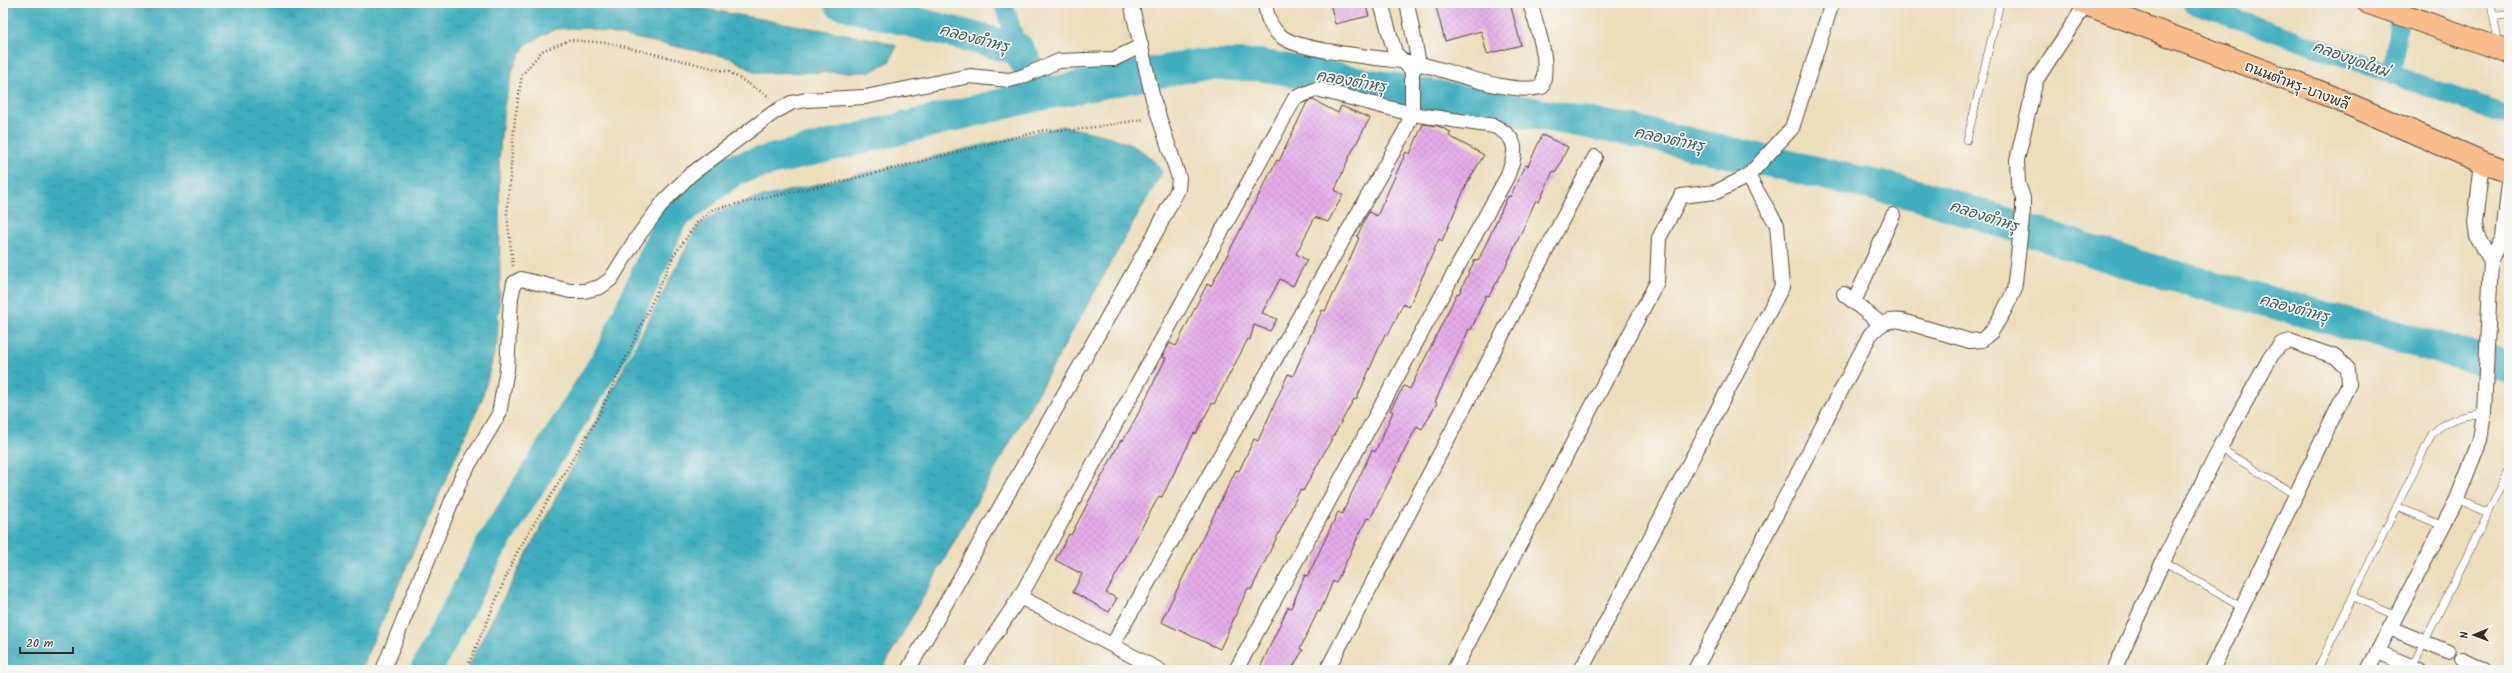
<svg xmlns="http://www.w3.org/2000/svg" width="2512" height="673" viewBox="0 0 2512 673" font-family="Kalam,'Playpen Sans Thai',sans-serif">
<defs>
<pattern id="water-ripples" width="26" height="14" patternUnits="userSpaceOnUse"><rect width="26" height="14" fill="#41aebe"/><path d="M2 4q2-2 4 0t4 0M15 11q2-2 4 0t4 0" fill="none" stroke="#388e9a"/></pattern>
<pattern id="building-cross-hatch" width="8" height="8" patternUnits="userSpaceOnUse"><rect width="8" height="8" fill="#e5acea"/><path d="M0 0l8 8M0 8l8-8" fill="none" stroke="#c594c8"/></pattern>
</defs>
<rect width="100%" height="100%" fill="#f6f6f2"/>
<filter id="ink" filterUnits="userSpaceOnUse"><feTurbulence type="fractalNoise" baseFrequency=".025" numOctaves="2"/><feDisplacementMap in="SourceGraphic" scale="8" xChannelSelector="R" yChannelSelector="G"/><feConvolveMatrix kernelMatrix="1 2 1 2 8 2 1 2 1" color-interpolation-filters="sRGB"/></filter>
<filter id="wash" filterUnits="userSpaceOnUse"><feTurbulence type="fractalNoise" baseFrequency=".012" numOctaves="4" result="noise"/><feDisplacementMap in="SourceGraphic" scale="16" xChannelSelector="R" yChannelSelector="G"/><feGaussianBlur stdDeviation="0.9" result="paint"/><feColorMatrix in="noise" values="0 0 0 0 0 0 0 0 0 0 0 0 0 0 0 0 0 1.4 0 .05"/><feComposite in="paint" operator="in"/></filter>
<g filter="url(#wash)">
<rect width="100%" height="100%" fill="#ecdeba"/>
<g fill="url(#water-ripples)" stroke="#3e6c6e">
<polygon points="3,3 672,3 878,40 897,46 889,62 870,72 756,73 731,58 586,28 555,29 525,45 513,69 504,106 499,159 500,288 497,343 482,399 360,670 3,670"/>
<path d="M 1063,126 C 1098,134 1142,139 1162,172 L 882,670 L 466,670 L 698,226 L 718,212 L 750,200 Z"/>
</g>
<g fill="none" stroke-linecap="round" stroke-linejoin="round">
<g stroke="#41aebe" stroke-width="19">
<polyline points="1003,3 1018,49"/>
<polyline points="2192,3 2509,116"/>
<polyline points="2392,74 2401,3"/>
</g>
<g stroke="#41aebe" stroke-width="32">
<polyline points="840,3 1018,49 1044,94"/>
<polyline points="426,670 490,548 612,352 672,217 734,169 1044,94 1196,65 1259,65 1639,132 1922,196 2148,269 2509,367"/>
</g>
</g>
<g id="blocks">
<g fill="url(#building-cross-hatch)">
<polygon points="1330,3 1365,3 1369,16 1335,24"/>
<polygon points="1435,3 1510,3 1521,45 1487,54 1481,31 1445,41"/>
<polygon points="1313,100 1338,113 1341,106 1370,118 1349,157 1335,190 1343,195 1328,222 1315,217 1296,254 1307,260 1293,286 1280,279 1262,313 1277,319 1270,331 1254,325 1250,340 1248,339 1214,404 1212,403 1196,434 1194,433 1162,497 1159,496 1106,593 1117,598 1109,612 1073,592 1082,574 1055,560 1069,534 1071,535 1121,440 1123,441 1139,412 1166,358 1162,357 1170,343 1176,346 1207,284 1211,286 1277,160 1279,161 1307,102"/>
<polygon points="1423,124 1438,126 1451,132 1449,136 1484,155 1467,183 1442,241 1439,239 1409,307 1403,304 1388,335 1385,334 1356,400 1354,399 1303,491 1300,490 1251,590 1248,588 1220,649 1161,622 1236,470 1239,471 1254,439 1258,441 1288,374 1293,376 1322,310 1325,311 1342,277 1359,238 1357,237 1365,219 1369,212 1377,216 1406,152 1410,154"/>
<polygon points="1542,135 1568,147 1556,172 1553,171 1539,202 1536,200 1506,266 1489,296 1486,295 1471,330 1469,329 1435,402 1437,403 1422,429 1417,426 1370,519 1367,518 1336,583 1333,581 1320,612 1318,611 1300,649 1303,650 1291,670 1259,670 1288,607 1291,608 1305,575 1308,576 1338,512 1342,514 1372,450 1375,452 1393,412 1390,410 1404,386 1410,389 1457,293 1459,294 1475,259 1478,261 1508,196 1510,197 1525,165 1528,166"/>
</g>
</g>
</g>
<g filter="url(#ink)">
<use href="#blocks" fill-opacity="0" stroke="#564535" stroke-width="1"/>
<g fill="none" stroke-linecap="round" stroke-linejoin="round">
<defs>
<g id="lane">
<polyline points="2491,3 2499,46"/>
<polyline points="2495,16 2509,15"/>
<polyline points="1967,140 2000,3"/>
<polyline points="2220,448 2297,496"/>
<polyline points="2457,499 2489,513"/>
<polyline points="2398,507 2443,526"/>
<polyline points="2163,561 2241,607"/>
<polyline points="2354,597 2396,616"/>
<polyline points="2412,667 2509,471"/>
<path d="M 2317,670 L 2432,434 C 2449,417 2461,417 2484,413"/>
</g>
<g id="street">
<path d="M 1265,3 C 1267,17 1270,28 1282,37 C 1304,53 1389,58 1420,64 C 1455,72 1507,95 1542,87 C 1550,59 1538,31 1530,3"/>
<polyline points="1407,3 1419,64 1413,69"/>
<polyline points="2482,162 2475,223 2477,236 2491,261"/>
<polyline points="1844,294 1881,324"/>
<polyline points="1854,302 1893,215"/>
<polyline points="1020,597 1159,670"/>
<polyline points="2390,628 2448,652"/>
<polyline points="1113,644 1405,131 1412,114 1412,70 1395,53 1381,3"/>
<polyline points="2378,652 2420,670"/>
<polyline points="2462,659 2484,670"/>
<polyline points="383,670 462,476 499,414 507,369 511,298 514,283 521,279 570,291 584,291 600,287 611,279 636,239 665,200 690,175 773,113 791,103 806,100 865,97 970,76 1009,80 1021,77 1059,61 1114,59 1141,46"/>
<polyline points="908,670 1157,230 1178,189 1179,178 1153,99 1131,3"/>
<path d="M 971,670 L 1020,597 L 1295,98 L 1317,89 L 1412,114 L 1494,126 C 1521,139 1516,153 1507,177 L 1236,670"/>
<polyline points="1327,670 1595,157"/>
<polyline points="1454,670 1657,282 1659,238 1681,196 1716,192 1748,176 1792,128 1832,3"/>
<polyline points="1581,670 1782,287 1777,225 1748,176"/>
<path d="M 1695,670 L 1870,335 C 1880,324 1887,319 1902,321 L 1970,341 L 1982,340 L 1992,331 L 2004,311 L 2014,291 L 2023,210 L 2023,198 L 2018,183 L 2017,160 L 2036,80 L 2086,4"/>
<polyline points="2114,670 2163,561 2220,448 2271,356 2281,344 2290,341 2336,357 2348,369 2349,384 2212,670"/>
<polyline points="2368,670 2457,499 2480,440 2484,413 2491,261 2503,237 2509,183"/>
</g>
<g id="primary">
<polyline points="2083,3 2325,94 2482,162 2509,172"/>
<polyline points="2369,3 2509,52"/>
</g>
</defs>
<use href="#lane" stroke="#564535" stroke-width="8"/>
<use href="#street" stroke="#564535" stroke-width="16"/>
<use href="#primary" stroke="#564535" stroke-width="24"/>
<g stroke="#564535" stroke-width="2.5" stroke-dasharray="1 3" stroke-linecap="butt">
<polyline points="513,266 507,214 515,119 522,75 542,51 569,40 608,43 729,72 770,97"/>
<polyline points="466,670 516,554 599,415 674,255 697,223 713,209 840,182 1044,130 1076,130 1145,119"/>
</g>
<use href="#lane" stroke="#fff" stroke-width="7"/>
<use href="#street" stroke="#fff" stroke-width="14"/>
<use href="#primary" stroke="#fabc8b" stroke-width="22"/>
</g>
</g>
<g text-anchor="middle" stroke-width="3.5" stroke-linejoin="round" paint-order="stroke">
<g font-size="14" fill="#3b2a1e" stroke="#f6f6f2">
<text transform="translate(2297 85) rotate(21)" y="5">ถนนตำหรุ-บางพลี</text>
</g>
<g font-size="15" font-style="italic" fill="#3d5856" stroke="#f6f6f2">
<text transform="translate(974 38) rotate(15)" y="5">คลองตำหรุ</text>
<text transform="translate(2351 59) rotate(20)" y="5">คลองขุดใหม่</text>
<text transform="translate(1351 81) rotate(10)" y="5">คลองตำหรุ</text>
<text transform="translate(1669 139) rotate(12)" y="5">คลองตำหรุ</text>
<text transform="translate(1984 216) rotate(18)" y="5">คลองตำหรุ</text>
<text transform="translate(2294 308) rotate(15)" y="5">คลองตำหรุ</text>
</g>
</g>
<rect width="2512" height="673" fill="none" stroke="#f6f6f2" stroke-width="16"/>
<g transform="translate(2474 635) rotate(269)" stroke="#f6f6f2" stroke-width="3" paint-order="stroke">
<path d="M0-3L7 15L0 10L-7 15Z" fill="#3b2a1e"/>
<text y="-6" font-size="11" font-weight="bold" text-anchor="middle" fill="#3b2a1e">N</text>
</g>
<path d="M20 647v6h53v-6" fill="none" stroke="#3b2a1e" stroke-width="2"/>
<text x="26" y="647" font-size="12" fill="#3b2a1e" stroke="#f6f6f2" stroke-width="3" paint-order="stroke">20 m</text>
</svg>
